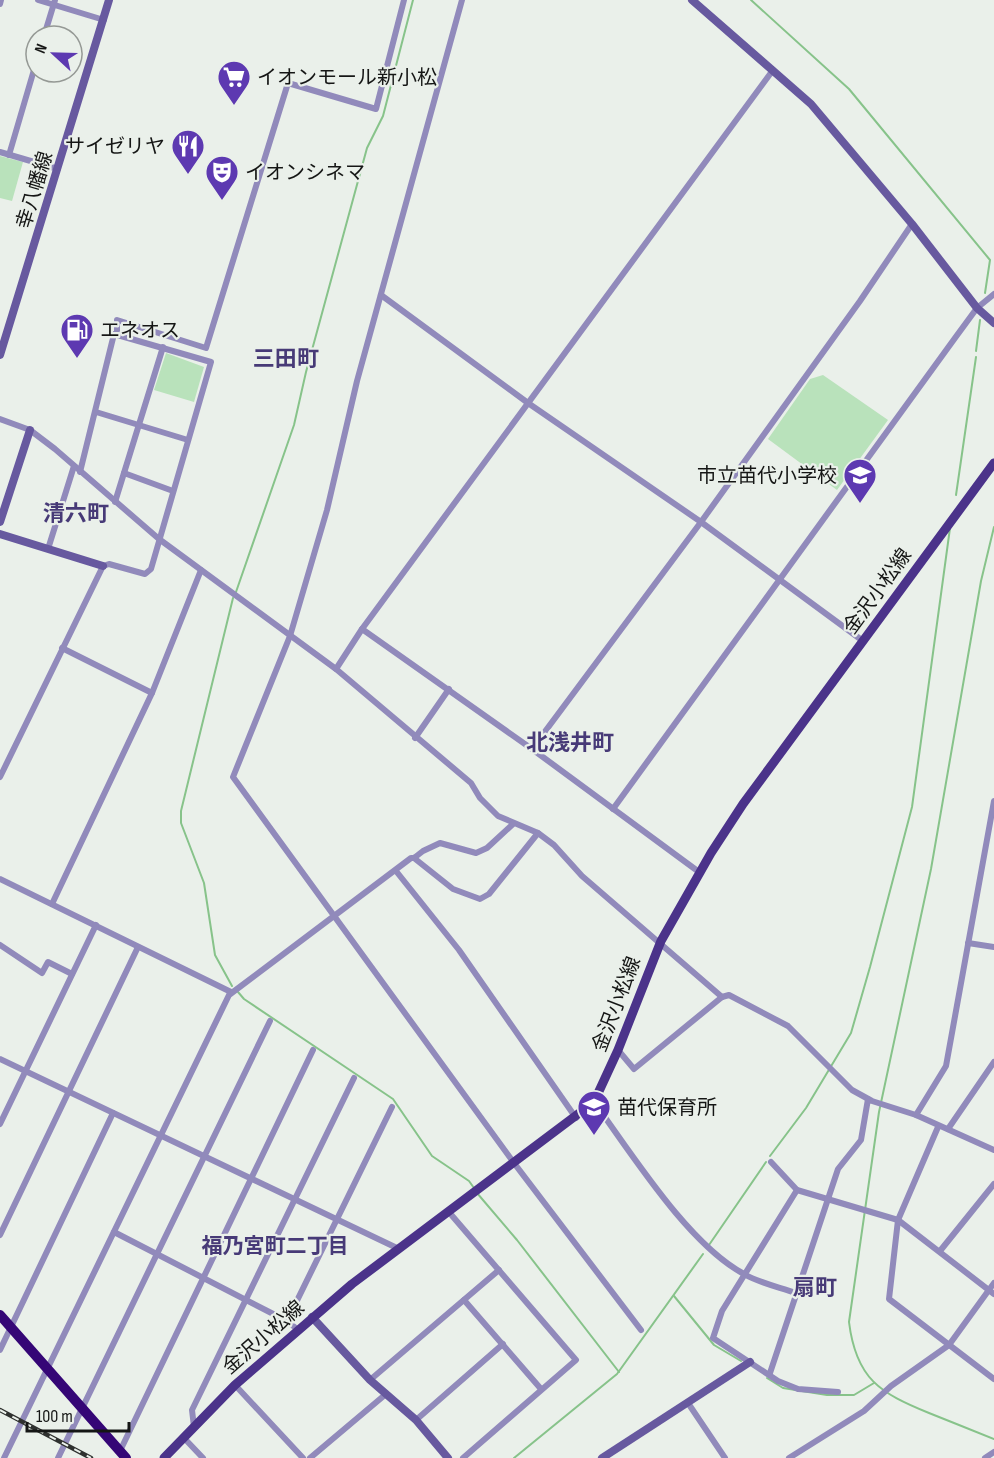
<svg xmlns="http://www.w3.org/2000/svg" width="994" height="1458" viewBox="0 0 994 1458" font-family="'Sofia Sans Condensed','Noto Sans JP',sans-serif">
<rect width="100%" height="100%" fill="#eaf0ea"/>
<g fill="#b9e2bb">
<polygon points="0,156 23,162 12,201 0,198"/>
<polygon points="166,353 204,367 194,402 154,390"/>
<polygon points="823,375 888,420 837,490 768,439 810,379"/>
</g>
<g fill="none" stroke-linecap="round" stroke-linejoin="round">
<g stroke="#87c38a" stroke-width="2">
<polyline points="751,0 849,89 990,260 985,293"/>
<polyline points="976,351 980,320"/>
<polyline points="956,495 976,357"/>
<path d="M 994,527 L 981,581 L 931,869 L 879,1112 L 849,1322 C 856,1379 880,1393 929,1413 C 951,1422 972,1430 994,1439"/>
<polyline points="236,592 294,425 306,372 367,148 383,116 413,0"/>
<polyline points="232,986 215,955 204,883 181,823 181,811 233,598"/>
<polyline points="238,992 244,999 393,1099 432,1156 469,1181 474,1188"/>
<polyline points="770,1156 806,1108 851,1033 870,967 912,807 950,528"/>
<polyline points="477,1193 517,1240 619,1372"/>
<polyline points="709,1245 766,1162"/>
<polyline points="674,1296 714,1345 741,1361"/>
<polyline points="767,1378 783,1388 827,1395 854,1395 874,1383"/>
<polyline points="514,1458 617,1374 703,1254"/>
</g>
<g stroke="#918abb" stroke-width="6">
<polyline points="38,0 104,20"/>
<polyline points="462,0 357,381 327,510 290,636 233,777 514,1163 641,1330"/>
<polyline points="0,4 1,0"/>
<polyline points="44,36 55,0"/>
<polyline points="0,152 58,169"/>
<polyline points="9,155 36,63"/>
<polyline points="381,295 528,403 701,522 863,641"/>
<polyline points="117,335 117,320 206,348 288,83 376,109 404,0"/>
<polyline points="96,412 188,440"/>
<polyline points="0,419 30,430 55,449 159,539 336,669 471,783 480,798 498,816 538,833 554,845 582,876 722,997"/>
<polyline points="124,473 173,491"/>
<polyline points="115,502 163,347"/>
<polyline points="48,549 74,466"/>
<polyline points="362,629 532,749 699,872"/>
<polyline points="62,648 152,693"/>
<polyline points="336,669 362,629 773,70"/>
<polyline points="415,738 449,689"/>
<polyline points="532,749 701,522 860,301 912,224"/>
<polyline points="0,777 103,566 109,564 145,574 151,569 211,362 114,334 80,472"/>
<polyline points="613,809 955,338 977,308 994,294"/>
<polyline points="414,858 453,889 480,899 489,894 538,833"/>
<polyline points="396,871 459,950 576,1118"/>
<polyline points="0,879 231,992"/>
<polyline points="52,904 152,693 201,570"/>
<polyline points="968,943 994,947"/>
<polyline points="0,945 42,973 48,962 72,974"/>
<polyline points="618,1050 634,1069 722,997 729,995 788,1026 852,1090 872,1101 916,1115 994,1150"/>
<polyline points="0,1059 397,1248"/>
<path d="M 594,1102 C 632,1154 688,1244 744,1274 C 759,1283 779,1287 796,1293"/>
<polyline points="916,1115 946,1066 994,801"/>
<polyline points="0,1124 96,925"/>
<polyline points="938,1127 898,1220 889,1299 994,1379"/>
<polyline points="948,1129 994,1062"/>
<polyline points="771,1162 797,1190 898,1220 994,1294"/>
<polyline points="797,1190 722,1311 713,1338 778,1381 798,1389 838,1392"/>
<polyline points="448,1211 576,1360 463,1458"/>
<polyline points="114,1232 287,1321 297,1329"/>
<polyline points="0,1235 138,947"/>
<polyline points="940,1251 994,1184"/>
<polyline points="464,1300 541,1389"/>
<polyline points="287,1321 392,1107"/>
<polyline points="0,1350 113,1113"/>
<polyline points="770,1373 838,1169 861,1140 868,1099"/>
<polyline points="370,1380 499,1270"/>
<polyline points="235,1385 303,1458"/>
<polyline points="688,1403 725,1458"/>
<polyline points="416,1420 503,1344"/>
<polyline points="194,1427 192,1410 354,1078"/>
<polyline points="184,1438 203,1458"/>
<polyline points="120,1451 313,1050"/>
<polyline points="4,1458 229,995 411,858 414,858 423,851 440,843 476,853 487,848 513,824"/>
<polyline points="58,1458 270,1021"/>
<polyline points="310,1458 386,1394"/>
<polyline points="789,1458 864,1411 891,1386 949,1345 994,1283"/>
<polyline points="985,1458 994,1452"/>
</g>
<g stroke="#67599f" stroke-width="8">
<polyline points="692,0 811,104 912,224 977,308 994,323"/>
<polyline points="0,355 109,0"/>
<polyline points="0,522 30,430"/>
<polyline points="0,534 103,566"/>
<polyline points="312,1317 370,1380 416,1420 448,1458"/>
<polyline points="602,1458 750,1362"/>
</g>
<polyline stroke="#4b338a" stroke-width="9" points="164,1458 235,1385 352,1284 594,1102 618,1050 661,941 711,853 743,804 994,463"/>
<polyline stroke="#350676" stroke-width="10" points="0,1315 126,1458"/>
<defs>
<polyline id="rail" points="0,1410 91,1458"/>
</defs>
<use href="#rail" stroke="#2f312f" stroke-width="4.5"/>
<use href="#rail" stroke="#eaf0ea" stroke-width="2" stroke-dasharray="7" stroke-linecap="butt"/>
</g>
<defs>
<symbol id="supermarket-pin" viewBox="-11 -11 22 30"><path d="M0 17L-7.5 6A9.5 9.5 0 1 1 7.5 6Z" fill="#5d39b1" stroke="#eaf0ea"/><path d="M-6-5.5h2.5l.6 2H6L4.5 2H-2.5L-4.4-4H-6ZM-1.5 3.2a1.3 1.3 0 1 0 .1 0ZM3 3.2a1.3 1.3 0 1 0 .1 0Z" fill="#fff"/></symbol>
<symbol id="restaurant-pin" viewBox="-11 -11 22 30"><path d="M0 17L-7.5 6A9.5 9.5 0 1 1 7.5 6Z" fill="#5d39b1" stroke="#eaf0ea"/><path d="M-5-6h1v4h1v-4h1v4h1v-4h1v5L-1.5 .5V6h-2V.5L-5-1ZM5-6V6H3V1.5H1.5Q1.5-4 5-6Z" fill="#fff"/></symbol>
<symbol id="theatre-pin" viewBox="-11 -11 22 30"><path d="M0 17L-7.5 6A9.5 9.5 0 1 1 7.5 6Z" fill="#5d39b1" stroke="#eaf0ea"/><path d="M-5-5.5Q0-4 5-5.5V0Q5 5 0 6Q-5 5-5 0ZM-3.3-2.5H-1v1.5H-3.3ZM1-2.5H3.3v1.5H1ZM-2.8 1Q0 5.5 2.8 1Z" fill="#fff"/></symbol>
<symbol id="fuel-pin" viewBox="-11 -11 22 30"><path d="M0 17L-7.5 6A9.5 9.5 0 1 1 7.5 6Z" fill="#5d39b1" stroke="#eaf0ea"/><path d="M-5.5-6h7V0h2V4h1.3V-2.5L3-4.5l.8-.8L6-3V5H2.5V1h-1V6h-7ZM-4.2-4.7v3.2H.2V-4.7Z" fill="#fff"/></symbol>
<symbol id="school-pin" viewBox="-11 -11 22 30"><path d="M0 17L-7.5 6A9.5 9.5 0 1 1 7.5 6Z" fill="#5d39b1" stroke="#eaf0ea"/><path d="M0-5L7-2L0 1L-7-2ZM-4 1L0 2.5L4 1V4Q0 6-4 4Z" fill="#fff"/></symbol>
</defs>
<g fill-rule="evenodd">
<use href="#supermarket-pin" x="215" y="58" width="38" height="52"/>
<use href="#restaurant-pin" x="169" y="127" width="38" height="52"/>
<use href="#theatre-pin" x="203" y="153" width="38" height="52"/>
<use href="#fuel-pin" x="58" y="311" width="38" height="52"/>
<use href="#school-pin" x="841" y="456" width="38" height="52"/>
<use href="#school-pin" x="575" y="1088" width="38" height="52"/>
</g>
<g text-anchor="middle" stroke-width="4.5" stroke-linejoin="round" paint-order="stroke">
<g font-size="20" fill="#151615" stroke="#eaf0ea" text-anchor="start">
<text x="257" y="84">イオンモール新小松</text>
<text x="165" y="153" text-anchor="end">サイゼリヤ</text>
<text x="245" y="179">イオンシネマ</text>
<text x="100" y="337">エネオス</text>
<text x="837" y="482" text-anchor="end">市立苗代小学校</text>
<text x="617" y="1114">苗代保育所</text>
</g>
<g font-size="20" fill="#151615" stroke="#eaf0ea">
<text transform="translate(34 190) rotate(-73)" y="7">幸八幡線</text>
<text transform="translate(877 591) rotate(-54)" y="7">金沢小松線</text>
<text transform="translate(616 1004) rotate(-69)" y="7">金沢小松線</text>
<text transform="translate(263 1337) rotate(-41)" y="7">金沢小松線</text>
</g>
<g font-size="21" font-weight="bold" fill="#473a77" stroke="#eaf0ea">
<text x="275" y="1253">福乃宮町二丁目</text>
</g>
<g font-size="22" font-weight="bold" fill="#473a77" stroke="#eaf0ea">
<text x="286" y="366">三田町</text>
<text x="76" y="521">清六町</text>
<text x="570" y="750">北浅井町</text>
<text x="815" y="1295">扇町</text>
</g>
</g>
<g transform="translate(54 54) rotate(292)"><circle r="28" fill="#eaf0ea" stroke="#959995" stroke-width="1.5"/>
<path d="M0-4.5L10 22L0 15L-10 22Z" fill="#5d39b1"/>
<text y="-9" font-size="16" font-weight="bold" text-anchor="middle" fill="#151615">N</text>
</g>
<path d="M27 1422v9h102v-9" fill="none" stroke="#151615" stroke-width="3"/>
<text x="36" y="1422" font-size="18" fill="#151615" stroke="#eaf0ea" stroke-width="4.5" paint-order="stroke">100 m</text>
</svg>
